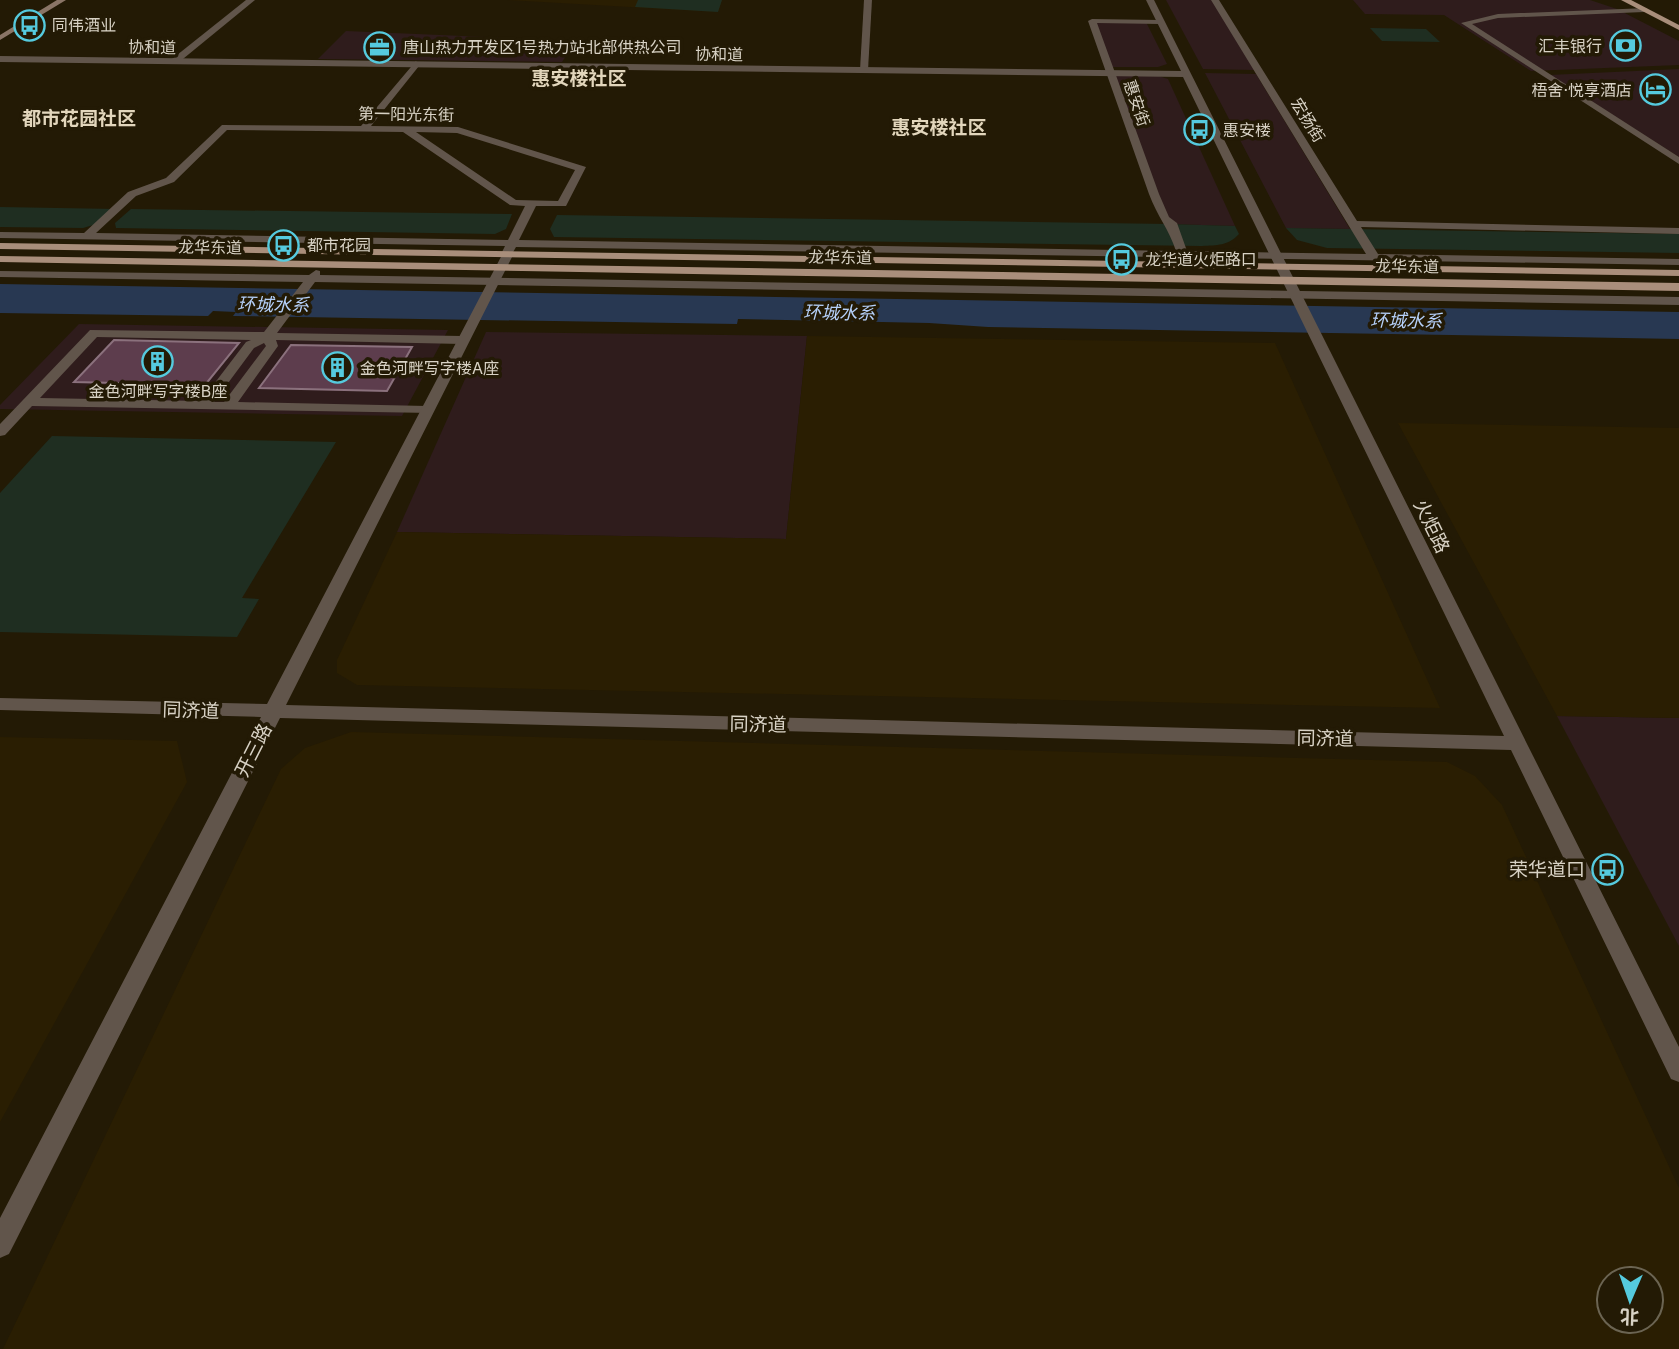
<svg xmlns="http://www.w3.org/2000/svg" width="1679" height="1349" viewBox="0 0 1679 1349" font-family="Inter,'Noto Sans SC',sans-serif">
<rect width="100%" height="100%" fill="#231a05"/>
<g fill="#2f1c1c">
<polygon points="1166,0 1212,0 1255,70 1203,69"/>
<polygon points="1353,0 1590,0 1617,9 1679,41 1679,65 1531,71 1444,15 1365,14"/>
<polygon points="1090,20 1145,20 1167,64 1158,67 1109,67"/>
<polygon points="346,31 440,35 576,41 562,62 318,59"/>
<polygon points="1679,69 1679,157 1549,75"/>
<polygon points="1205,73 1256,74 1350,229 1286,228"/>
<polygon points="1111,74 1152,74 1168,79 1235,226 1168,224"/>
<polygon points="79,324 448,330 402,416 0,409 0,405"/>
<polygon points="486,332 807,336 786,539 397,532"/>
<polygon points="1557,716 1679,718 1679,946"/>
</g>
<g fill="#2a1e02" fill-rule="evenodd">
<polygon points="507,0 722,0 718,12"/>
<polygon points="807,336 1275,343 1440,708 357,685 337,673 337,660 397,532 786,539"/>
<polygon points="1398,423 1679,428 1679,718 1557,716"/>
<path d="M 351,732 L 1447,762 L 1475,776 L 1502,805 L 1679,1188 L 1679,1349 L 3,1349 L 281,769 L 305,748 ZM 1609,1279 L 1651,1279 L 1651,1321 L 1609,1321 Z"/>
<polygon points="0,737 177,741 187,782 0,1122"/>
</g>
<g fill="#1f2e21">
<polygon points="638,0 722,0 718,12 635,7"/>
<polygon points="1370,28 1426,29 1440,42 1382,41"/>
<polygon points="0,207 116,209 100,223 83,228 0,227"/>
<polygon points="131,209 512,214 506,229 495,234 116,228 115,223"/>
<path d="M 557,215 L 1168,224 L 1235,226 L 1239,234 C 1228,246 1217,245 1202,246 L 554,237 L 550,229 Z"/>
<polygon points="1286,228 1679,234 1679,253 1327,248 1297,240"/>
<polygon points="52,436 336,442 242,598 259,599 237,637 0,632 0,493"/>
</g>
<polygon fill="#283852" points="0,284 1679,312 1679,339 988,327 929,323 738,319 737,324 233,316 236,312 213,311 208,316 0,313"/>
<g fill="#5d3d4d" stroke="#8b717d" stroke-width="2">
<polygon points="114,340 239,343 205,385 74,382"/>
<polygon points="291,345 412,347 387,391 259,388"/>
</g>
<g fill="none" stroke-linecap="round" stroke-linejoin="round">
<g fill="#61554b" fill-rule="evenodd">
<polygon points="246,0 255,0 178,63 172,63 172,59"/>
<polygon points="864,0 872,0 868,70 864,73 860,70"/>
<path d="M 1211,0 L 1219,0 L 1357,221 L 1679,228 L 1679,234 L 1361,227 L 1378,254 L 1679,259 L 1679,265 L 516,247 L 512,254 L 508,255 L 502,252 L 505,246 L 0,238 L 0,232 L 84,233 L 128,192 L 166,178 L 222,125 L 361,126 L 416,61 L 419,66 L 371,126 L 458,127 L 586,167 L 566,206 L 536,206 L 519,240 L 1176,251 C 1169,229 1157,216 1149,194 L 1088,21 L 1092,19 L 1160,20 L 1164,22 L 1160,24 L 1097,23 L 1159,194 L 1169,217 L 1177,223 L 1187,251 L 1366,254 ZM 227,130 L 403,132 L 510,205 L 525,206 L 508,240 L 96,233 L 136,196 L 174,182 ZM 416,132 L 457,133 L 575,170 L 558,201 L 516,200 Z"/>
<polygon points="1647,8 1644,12 1498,18 1472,24 1679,157 1679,164 1461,23 1498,14"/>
<path d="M 316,270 L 320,271 L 320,275 L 1679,297 L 1679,305 L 315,282 L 277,333 L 462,336 L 468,340 L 462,344 L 276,340 L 278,346 L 238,402 L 427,406 L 434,410 L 432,413 L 32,406 L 5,435 L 0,436 L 0,424 L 90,330 L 264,332 L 303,282 L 0,277 L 0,271 L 309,275 ZM 97,337 L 251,340 L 246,342 L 201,401 L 40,398 ZM 264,343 L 266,346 L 224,402 L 214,402 L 254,348 Z"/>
</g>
<polygon fill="#61554b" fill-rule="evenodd" points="1146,0 1154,0 1679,1047 1679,1082 1671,1079 1511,750 280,718 9,1254 0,1258 0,1218 261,717 0,710 0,698 267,704 503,253 513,255 286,705 1504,736 1183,77 0,62 0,56 1181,71"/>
<polygon fill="#8a7566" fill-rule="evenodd" points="57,0 66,0 0,40 0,35"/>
<g fill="#a98e7b" fill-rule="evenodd">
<polygon points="1621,0 1631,0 1679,25 1679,30"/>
<polygon points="0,243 1679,270 1679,276 0,249"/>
<polygon points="0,256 1679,283 1679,291 0,262"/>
</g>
</g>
<defs>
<symbol id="bus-ring" viewBox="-11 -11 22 22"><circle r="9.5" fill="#231a05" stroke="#55cade" stroke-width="1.5"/><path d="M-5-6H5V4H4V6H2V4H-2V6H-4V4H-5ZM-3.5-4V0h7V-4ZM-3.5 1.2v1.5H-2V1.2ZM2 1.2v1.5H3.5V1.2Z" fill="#55cade"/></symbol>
<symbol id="bank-ring" viewBox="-11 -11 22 22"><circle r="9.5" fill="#231a05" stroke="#55cade" stroke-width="1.5"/><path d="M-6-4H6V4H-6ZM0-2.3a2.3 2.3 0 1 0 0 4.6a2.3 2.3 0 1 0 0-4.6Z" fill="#55cade"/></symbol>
<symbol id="office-ring" viewBox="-11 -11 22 22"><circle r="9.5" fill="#231a05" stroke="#55cade" stroke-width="1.5"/><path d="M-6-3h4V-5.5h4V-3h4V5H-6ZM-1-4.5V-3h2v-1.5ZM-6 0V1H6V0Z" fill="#55cade"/></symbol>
<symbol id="hotel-ring" viewBox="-11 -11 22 22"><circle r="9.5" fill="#231a05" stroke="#55cade" stroke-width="1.5"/><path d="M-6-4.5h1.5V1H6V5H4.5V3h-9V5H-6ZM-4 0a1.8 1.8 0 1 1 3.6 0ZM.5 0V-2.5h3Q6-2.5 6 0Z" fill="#55cade"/></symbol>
<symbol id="building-ring" viewBox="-11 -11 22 22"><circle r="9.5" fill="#231a05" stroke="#55cade" stroke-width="1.5"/><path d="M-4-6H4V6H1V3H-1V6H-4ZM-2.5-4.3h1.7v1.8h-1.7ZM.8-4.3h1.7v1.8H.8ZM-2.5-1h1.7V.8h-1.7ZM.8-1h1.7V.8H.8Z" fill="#55cade"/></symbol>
</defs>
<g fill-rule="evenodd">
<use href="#bus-ring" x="12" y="8" width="35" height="35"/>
<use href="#bank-ring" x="1608" y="28" width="35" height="35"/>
<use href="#office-ring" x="362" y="30" width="35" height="35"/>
<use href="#hotel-ring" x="1638" y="72" width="35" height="35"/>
<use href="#bus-ring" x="1182" y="112" width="35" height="35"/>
<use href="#bus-ring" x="266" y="228" width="35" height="35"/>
<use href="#bus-ring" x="1104" y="242" width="35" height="35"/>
<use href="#building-ring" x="140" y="344" width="35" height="35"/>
<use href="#building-ring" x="320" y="350" width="35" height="35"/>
<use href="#bus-ring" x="1590" y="852" width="35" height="35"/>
</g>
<g text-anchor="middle" stroke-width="7" stroke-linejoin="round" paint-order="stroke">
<g font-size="16" fill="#d8d2c5" stroke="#231a05" text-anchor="start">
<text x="52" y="31">同伟酒业</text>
<text x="1602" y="52" text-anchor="end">汇丰银行</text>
<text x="403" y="53">唐山热力开发区1号热力站北部供热公司</text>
<text x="1632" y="96" text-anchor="end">梧舍·悦享酒店</text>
<text x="1223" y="136">惠安楼</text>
<text x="307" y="251">都市花园</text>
<text x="1145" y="265">龙华道火炬路口</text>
<text x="360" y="374">金色河畔写字楼A座</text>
<text x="158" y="397" text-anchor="middle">金色河畔写字楼B座</text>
</g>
<g font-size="16" fill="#d8d2c5" stroke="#231a05">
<text transform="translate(152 47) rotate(1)" y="6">协和道</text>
<text transform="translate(719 54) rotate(1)" y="6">协和道</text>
<text transform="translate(1137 103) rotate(71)" y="6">惠安街</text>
<text transform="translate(406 114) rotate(1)" y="6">第一阳光东街</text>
<text transform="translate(1308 120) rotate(58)" y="6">宏扬街</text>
<text transform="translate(210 247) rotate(1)" y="6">龙华东道</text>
<text transform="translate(840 257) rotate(1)" y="6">龙华东道</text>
<text transform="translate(1407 266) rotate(1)" y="6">龙华东道</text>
</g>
<g font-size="18" font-style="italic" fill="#b5d0f9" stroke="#231a05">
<text transform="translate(273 305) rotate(1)" y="6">环城水系</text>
<text transform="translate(839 313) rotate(1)" y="6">环城水系</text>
<text transform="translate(1406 321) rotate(1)" y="6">环城水系</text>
</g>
<g font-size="19" font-weight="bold" fill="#e2d6bc" stroke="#231a05">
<text x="579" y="85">惠安楼社区</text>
<text x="79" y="125">都市花园社区</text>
<text x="939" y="134">惠安楼社区</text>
</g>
<g font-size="19" fill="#d8d2c5" stroke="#231a05">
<text transform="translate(1432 526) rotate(64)" y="7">火炬路</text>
<text transform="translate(191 710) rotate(2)" y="7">同济道</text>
<text transform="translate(758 724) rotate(1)" y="7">同济道</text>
<text transform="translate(1325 738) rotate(1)" y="7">同济道</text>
<text transform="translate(253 750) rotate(-63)" y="7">开三路</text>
</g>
<g font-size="19" fill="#d8d2c5" stroke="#231a05" text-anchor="end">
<text x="1585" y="876">荣华道口</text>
</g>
</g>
<g transform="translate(1630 1300) rotate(182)"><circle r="33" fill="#231a05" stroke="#6b6452" stroke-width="2"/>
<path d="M0-5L12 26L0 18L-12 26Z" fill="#55cade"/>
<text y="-10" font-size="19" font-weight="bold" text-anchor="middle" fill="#d8d2c5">北</text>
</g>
</svg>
